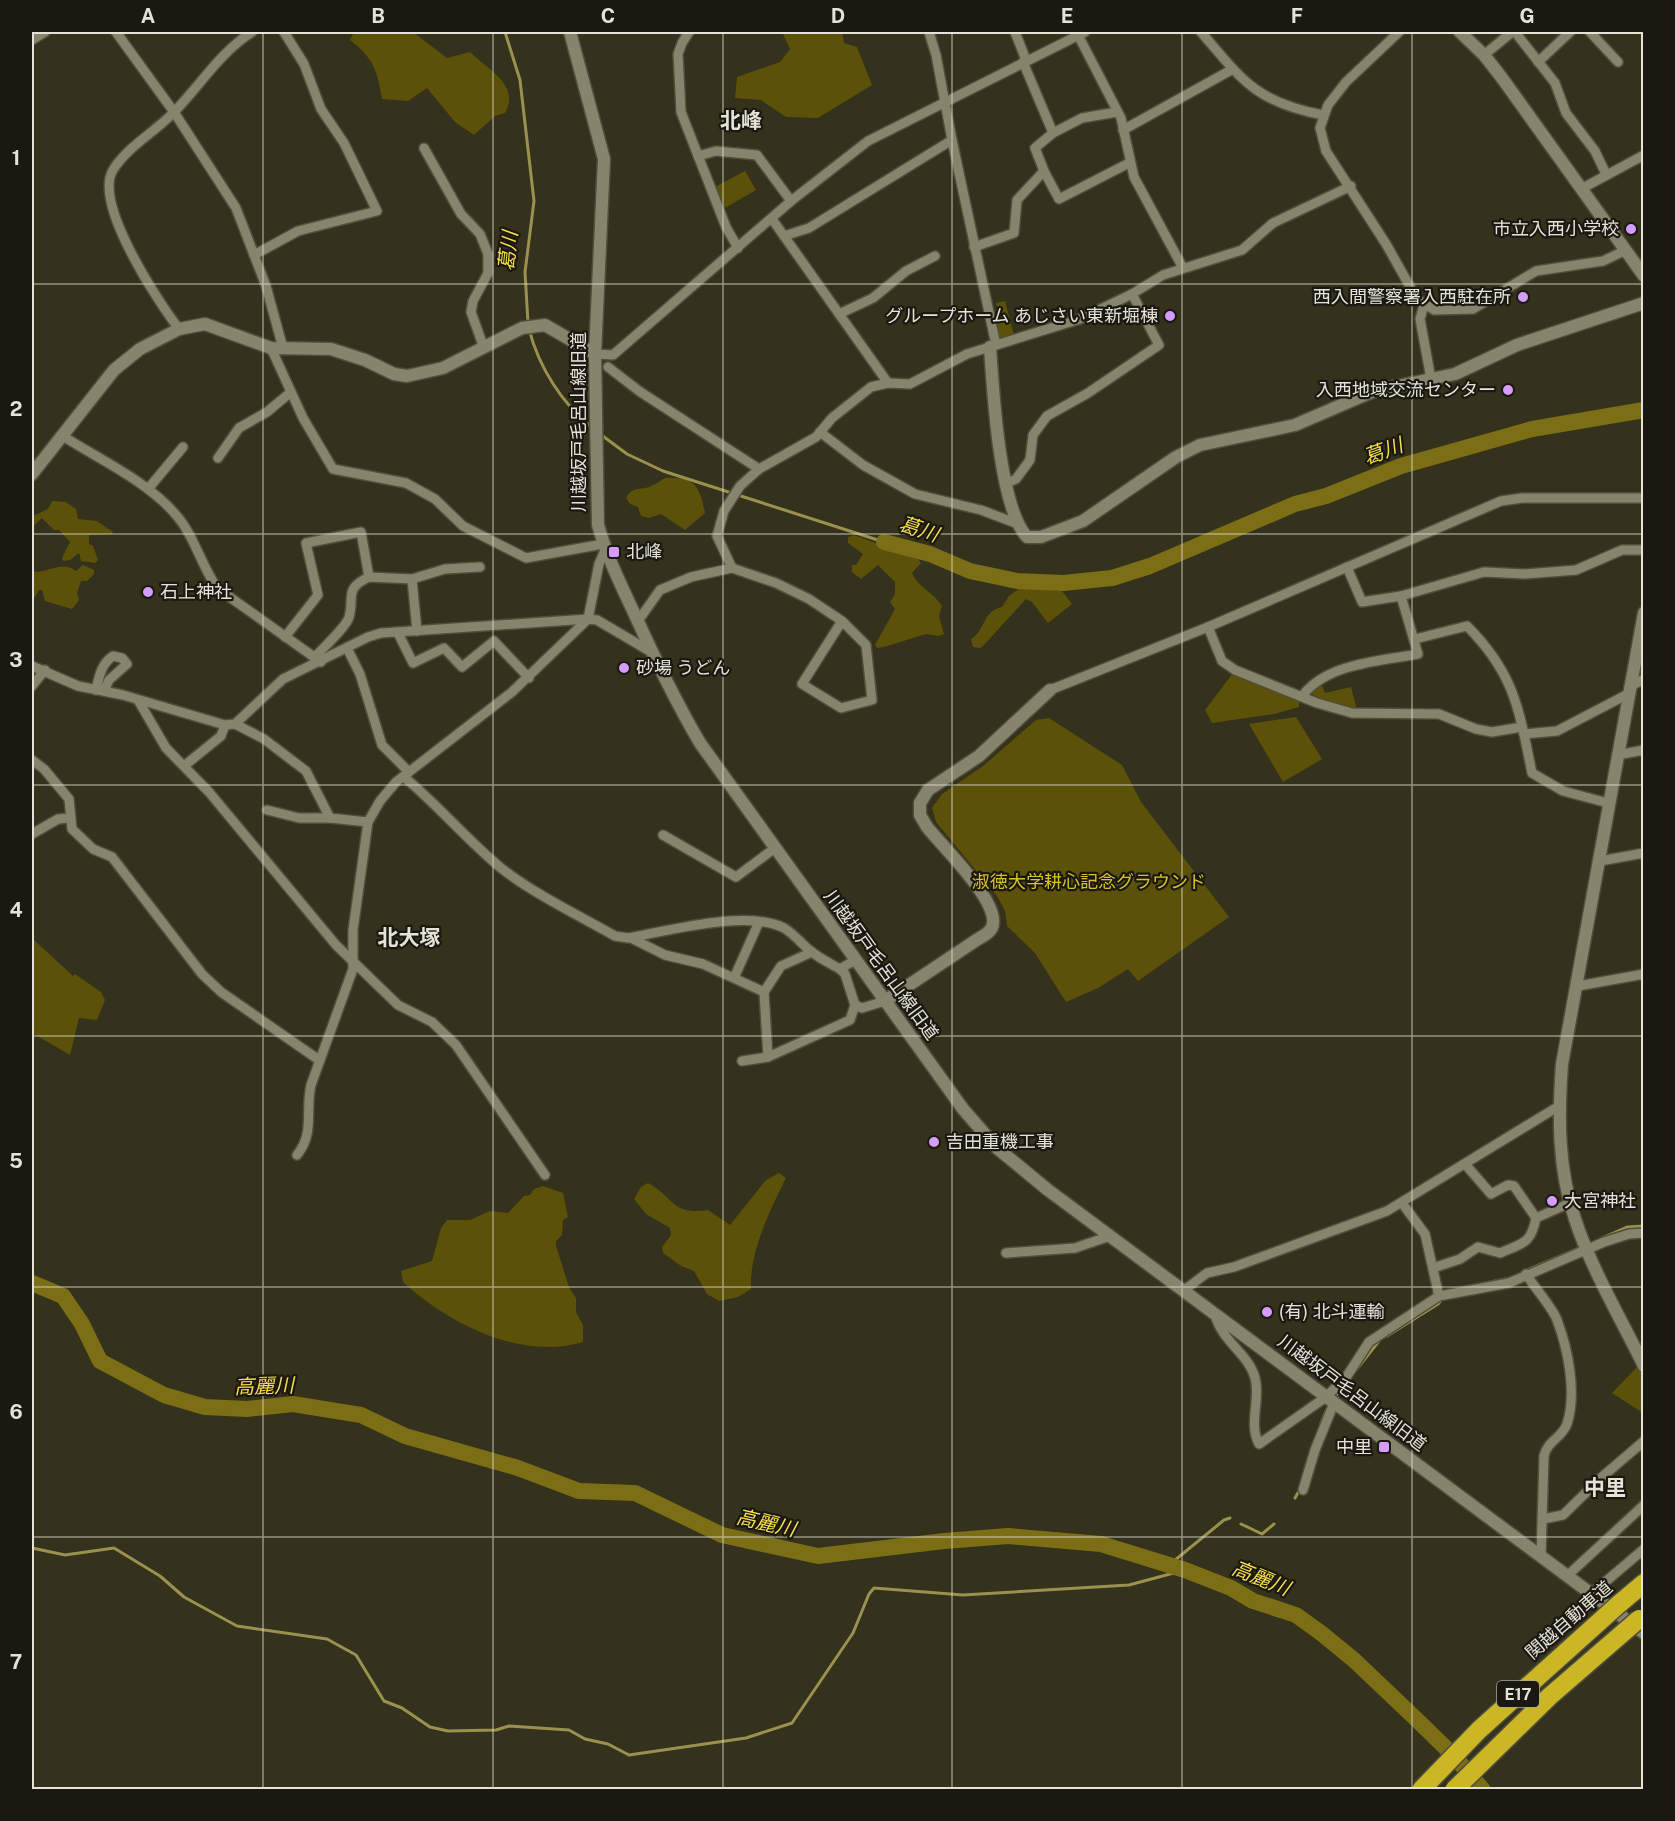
<svg xmlns="http://www.w3.org/2000/svg" width="1675" height="1821" viewBox="0 0 1675 1821" font-family="'Public Sans','Noto Sans JP',sans-serif">
<rect width="100%" height="100%" fill="#34311c"/>
<g fill="#5c5109">
<path d="M 354,32 L 413,32 L 447,58 L 470,52 C 487,69 521,85 505,113 L 495,116 L 474,135 L 455,122 L 427,88 L 408,101 L 382,99 C 377,70 374,59 350,40 Z"/>
<polygon points="782,32 842,32 844,43 857,47 872,85 818,118 786,117 761,100 735,98 737,77 780,62 790,49"/>
<polygon points="745,171 756,190 723,209 715,187"/>
<polygon points="1005,301 1014,335 998,340 994,322 1001,321 996,303"/>
<path d="M 665,478 C 694,476 700,486 705,513 L 685,530 L 661,514 L 649,518 L 641,516 L 638,507 L 630,504 L 626,498 C 633,485 641,491 651,486 C 656,484 660,481 665,478 Z"/>
<polygon points="52,501 66,502 76,509 78,519 97,521 113,532 112,534 89,535 89,544 93,546 98,560 95,563 81,561 79,553 70,560 63,561 62,558 70,542 59,530 54,530 42,518 32,527 33,516 48,509"/>
<path d="M 854,535 L 918,559 L 921,563 L 912,573 C 917,586 934,593 942,606 L 939,616 L 944,634 L 939,636 L 926,634 L 884,647 L 877,648 L 875,645 L 895,609 L 890,602 L 895,594 L 895,582 L 878,565 L 861,579 L 852,572 L 852,565 L 856,565 L 863,554 L 848,543 L 848,537 Z"/>
<path d="M 83,565 L 94,570 L 94,574 L 87,581 L 81,581 L 77,593 L 79,600 L 72,609 L 45,601 L 42,590 L 39,590 L 35,597 L 32,596 L 32,571 C 46,575 61,559 76,571 Z"/>
<path d="M 1020,588 L 1062,591 L 1072,604 L 1048,623 L 1032,602 L 1026,599 L 983,646 L 980,648 L 973,647 L 971,639 C 986,630 982,611 1002,607 L 1009,596 Z"/>
<polygon points="1233,673 1299,697 1299,707 1274,714 1212,723 1205,710"/>
<polygon points="1321,683 1325,693 1351,687 1357,710 1329,703 1308,692"/>
<polygon points="1296,717 1322,759 1283,782 1249,724"/>
<polygon points="1049,718 1122,765 1141,802 1229,917 1138,981 1128,969 1098,988 1066,1002 1035,953 1007,926 1005,911 997,896 936,822 932,808 942,794 983,766 1036,720"/>
<polygon points="32,938 73,976 75,974 101,992 105,1000 97,1020 79,1018 70,1055 32,1033"/>
<path d="M 779,1173 L 786,1178 C 770,1210 749,1253 751,1289 L 738,1297 L 719,1301 L 707,1294 L 694,1271 L 681,1266 L 663,1253 L 662,1247 L 671,1235 L 670,1228 L 646,1214 L 634,1199 L 641,1187 L 648,1183 C 677,1199 670,1215 708,1210 L 730,1225 L 766,1180 Z"/>
<path d="M 543,1186 L 563,1193 L 568,1217 L 563,1220 L 562,1235 L 556,1241 L 556,1246 L 569,1287 L 576,1298 L 576,1312 L 583,1325 L 583,1342 C 520,1361 448,1323 403,1282 L 401,1271 L 432,1261 L 441,1228 L 447,1220 L 470,1220 L 490,1211 L 508,1213 L 524,1196 L 530,1195 L 534,1189 Z"/>
<polygon points="1638,1366 1643,1377 1643,1413 1612,1393"/>
</g>
<g fill="none" stroke-linecap="round" stroke-linejoin="round">
<g stroke="#9b914f" stroke-width="3">
<polyline points="505,32 520,80 534,201 525,272 528,323"/>
<path d="M 529,329 C 539,368 562,403 592,428"/>
<polyline points="600,434 627,454 663,471 884,542"/>
<polyline points="1602,1238 1627,1227 1644,1226"/>
<polyline points="1525,1271 1577,1249"/>
<polyline points="1461,1288 1511,1278"/>
<polyline points="1387,1336 1438,1304 1443,1298"/>
<polyline points="1333,1399 1379,1341"/>
<polyline points="1321,1423 1329,1404"/>
<polyline points="1295,1498 1300,1489"/>
<polyline points="1241,1524 1262,1534 1274,1524"/>
<polyline points="32,1548 65,1555 114,1548 160,1576 184,1597 237,1626 327,1639 356,1655 384,1701 402,1708 430,1727 448,1731 496,1730 509,1726 569,1730 585,1739 608,1744 629,1755 746,1738 792,1723 853,1633 869,1594 874,1588 963,1595 1129,1585 1185,1570"/>
<polyline points="1169,1565 1224,1520 1230,1518"/>
</g>
<g stroke="#7b6e15" stroke-width="16">
<polyline points="884,542 930,554 970,571 1017,581 1063,583 1112,578 1150,566 1295,504 1326,496 1401,466 1532,429 1644,410"/>
<polyline points="32,1283 63,1296 82,1324 100,1361 164,1395 205,1407 247,1409 293,1404 361,1415 405,1436 518,1468 579,1491 635,1493 722,1535 818,1556 944,1541 1008,1536 1101,1544 1185,1570 1231,1588 1253,1601 1296,1615 1321,1633 1354,1660 1415,1718 1453,1755 1483,1790"/>
</g>
<defs>
<g id="minor">
<polyline points="116,32 174,112 236,208 266,286 283,348"/>
<polyline points="689,32 682,43 678,54 681,112 726,227 738,248"/>
<polyline points="929,32 936,55 952,140 996,345"/>
<polyline points="1015,32 1026,60"/>
<path d="M 1201,32 C 1243,81 1256,102 1323,115"/>
<polyline points="1399,32 1346,82 1328,105 1320,128 1326,151 1386,244 1417,299 1434,310 1473,309 1536,271 1603,261 1626,250"/>
<polyline points="1515,32 1555,83 1566,113 1595,151 1606,174"/>
<polyline points="1590,32 1618,62"/>
<polyline points="1078,35 1121,118 1134,177 1183,268"/>
<polyline points="32,40 45,32"/>
<polyline points="1484,55 1512,32"/>
<polyline points="1538,62 1570,32"/>
<polyline points="1123,130 1233,69"/>
<polyline points="1053,133 1082,118 1117,112"/>
<polyline points="424,148 461,214 480,234 488,254 488,273 473,301 471,312 484,348"/>
<polyline points="698,156 716,151 757,155 791,201"/>
<polyline points="1044,171 1059,199 1129,163"/>
<polyline points="1581,189 1644,155"/>
<polyline points="772,219 888,383"/>
<polyline points="784,236 809,228 952,140"/>
<polyline points="974,247 1014,233 1017,200 1044,171 1035,148 1053,133 1023,62"/>
<polyline points="254,255 298,231 377,211 344,143 321,109 304,64 284,32"/>
<polyline points="1424,305 1420,319 1431,379"/>
<polyline points="839,314 873,298 906,271 935,256"/>
<path d="M 179,329 C 157,300 93,203 113,170 C 127,147 155,132 173,113 C 200,86 219,53 252,32"/>
<polyline points="271,348 303,418 333,469 406,483 435,499 463,526 526,558 603,544"/>
<polyline points="595,354 613,355 791,201 868,141 1085,32"/>
<polyline points="608,367 639,391 759,469"/>
<polyline points="820,432 863,465 915,494 981,510 1018,524"/>
<path d="M 61,435 C 97,458 149,482 176,515 C 194,535 201,565 217,588 L 321,662"/>
<polyline points="218,458 239,428 267,412 291,392"/>
<polyline points="1007,483 1016,479 1030,460 1033,435 1047,416 1088,393 1159,345 1132,294"/>
<polyline points="148,489 183,447"/>
<polyline points="1347,567 1362,602 1401,596"/>
<polyline points="732,568 717,536 724,511 740,486 759,469 816,437 832,418 871,387 888,383 910,384 967,354 1080,319 1132,294 1163,275 1242,250 1273,223 1351,186"/>
<polyline points="412,579 417,631"/>
<polyline points="638,621 660,590 691,577 732,568 776,583 809,599 842,621 866,645 872,700 841,708 802,684 842,621"/>
<polyline points="1208,627 1222,661 1235,670 1317,703 1352,713 1439,714 1476,729 1492,732 1522,727"/>
<polyline points="398,633 413,663 444,648 462,667 494,641 529,678"/>
<polyline points="285,637 318,595 306,543 361,532 369,577"/>
<path d="M 1415,639 L 1467,626 C 1515,674 1519,710 1532,773 L 1563,791 L 1608,803"/>
<polyline points="347,648 360,674 382,745 409,772"/>
<path d="M 315,657 C 322,649 347,626 349,617 C 355,598 343,589 369,577 L 412,579 L 445,569 L 480,567"/>
<polyline points="32,666 78,686 123,695 225,725 235,724 283,679 368,637 381,633 588,619 599,564 605,550"/>
<polyline points="32,686 45,670"/>
<polyline points="1629,687 1644,679"/>
<path d="M 96,690 C 99,677 101,664 113,656 L 122,658 L 127,664 L 109,680 L 104,691"/>
<polyline points="1050,690 1208,627 1501,501 1522,498 1644,498"/>
<path d="M 1303,695 C 1328,663 1381,661 1418,654 L 1401,596 L 1484,572 L 1525,574 L 1576,570 L 1622,550 L 1644,550"/>
<polyline points="138,700 166,748 209,792 336,945 398,1005 432,1022 456,1045 545,1175"/>
<polyline points="235,724 264,739 306,771 330,818 368,822"/>
<polyline points="1524,734 1557,731 1628,694"/>
<polyline points="1617,755 1644,750"/>
<polyline points="32,760 44,769 69,799 72,829 93,849 112,857 202,974 221,992 319,1060"/>
<polyline points="184,766 221,736 225,725"/>
<path d="M 404,777 C 438,805 467,840 501,868 C 534,894 578,915 615,936 L 628,938 C 668,931 747,909 784,928 C 794,934 800,942 808,949 C 817,957 829,963 840,969 L 855,960"/>
<polyline points="267,810 299,818 330,818"/>
<polyline points="32,834 58,819 69,818"/>
<polyline points="663,835 736,877 775,848"/>
<polyline points="1600,861 1644,853"/>
<polyline points="631,938 665,955 703,964 764,992"/>
<polyline points="734,978 759,922"/>
<polyline points="1578,986 1644,974"/>
<polyline points="855,1005 862,1008 885,1001"/>
<polyline points="768,1057 764,992 781,966 812,952"/>
<polyline points="742,1061 768,1057 850,1020 855,1005 845,974 840,969"/>
<path d="M 297,1155 C 315,1133 305,1110 311,1085 L 353,969 L 353,930 L 368,822 L 380,801 L 396,782 L 512,692 L 588,619 L 597,620 L 653,653"/>
<polyline points="1465,1164 1491,1194 1508,1185 1514,1186 1536,1218"/>
<polyline points="1402,1203 1425,1234 1439,1296"/>
<polyline points="1006,1253 1075,1248 1110,1236"/>
<path d="M 1433,1268 L 1460,1259 L 1478,1247 L 1500,1253 C 1523,1243 1531,1244 1536,1218 L 1570,1203"/>
<path d="M 1526,1274 C 1534,1287 1553,1308 1557,1320 C 1568,1349 1577,1393 1567,1424 C 1562,1438 1547,1441 1544,1456 L 1541,1556"/>
<polyline points="1183,1291 1207,1273 1234,1267 1387,1211 1559,1106"/>
<path d="M 1215,1314 C 1221,1341 1249,1354 1255,1378 C 1261,1399 1248,1423 1259,1444 L 1326,1397 L 1347,1376 L 1369,1342 L 1439,1296 L 1509,1283 L 1604,1242 L 1629,1234 L 1644,1233"/>
<polyline points="1303,1490 1315,1450 1334,1403"/>
<polyline points="1543,1519 1563,1515 1602,1477 1644,1441"/>
<polyline points="1567,1576 1644,1505"/>
<polyline points="1591,1594 1644,1549"/>
</g>
<g id="tertiary">
<path d="M 570,32 L 604,159 L 595,354 L 598,525 C 607,557 621,585 635,615 C 655,659 676,702 700,743 L 963,1109 L 997,1148 L 1048,1190 L 1644,1633"/>
<polyline points="1460,32 1484,55 1502,78 1644,276"/>
<path d="M 990,347 C 993,389 999,507 1027,537 L 1041,537 L 1083,521 L 1176,457 L 1200,445 L 1295,425 L 1374,391 L 1455,374 L 1517,345 L 1644,303"/>
<polyline points="32,474 114,370 140,349 179,329 205,324 271,348 331,349 365,360 394,374 407,376 443,368 522,328 545,325 595,354"/>
<path d="M 1644,613 L 1562,1064 C 1558,1117 1558,1169 1575,1219 C 1590,1266 1622,1321 1644,1366"/>
<path d="M 885,1001 L 978,939 C 985,935 993,931 993,923 C 996,898 943,847 927,827 L 920,815 L 920,803 L 928,790 L 979,756 L 1050,690"/>
</g>
<polyline id="motorway" points="1619,1604 1644,1583"/>
</defs>
<use href="#minor" stroke="#504e3c" stroke-width="12"/>
<use href="#tertiary" stroke="#504e3c" stroke-width="15"/>
<use href="#motorway" stroke="#504e3c" stroke-width="21"/>
<use href="#minor" stroke="#87846d" stroke-width="9"/>
<use href="#tertiary" stroke="#87846d" stroke-width="12"/>
<use href="#motorway" stroke="#cbb624" stroke-width="18"/>
<defs>
<g id="motorway-bridge">
<polyline points="1421,1790 1479,1730 1619,1604"/>
<polyline points="1454,1790 1550,1696 1639,1619"/>
</g>
</defs>
<use href="#motorway-bridge" stroke="#504e3c" stroke-width="21" stroke-linecap="butt"/>
<use href="#motorway-bridge" stroke="#cbb624" stroke-width="18"/>
</g>
<path fill="none" stroke="#e5e3d7" stroke-width="1.5" stroke-opacity="0.55" d="M 263,32 L 263,1790M 493,32 L 493,1790M 723,32 L 723,1790M 952,32 L 952,1790M 1182,32 L 1182,1790M 1412,32 L 1412,1790M 32,284 L 1644,284M 32,534 L 1644,534M 32,785 L 1644,785M 32,1036 L 1644,1036M 32,1287 L 1644,1287M 32,1537 L 1644,1537"/>
<g fill="#d49cfc" stroke="#1a1810" stroke-width="2">
<circle cx="1631" cy="229" r="6"/>
<circle cx="1523" cy="297" r="6"/>
<circle cx="1170" cy="316" r="6"/>
<circle cx="1508" cy="390" r="6"/>
<rect x="608" y="546" width="12" height="12" rx="3"/>
<circle cx="148" cy="592" r="6"/>
<circle cx="624" cy="668" r="6"/>
<circle cx="934" cy="1142" r="6"/>
<circle cx="1552" cy="1201" r="6"/>
<circle cx="1267" cy="1312" r="6"/>
<rect x="1378" y="1441" width="12" height="12" rx="3"/>
</g>
<g text-anchor="middle" stroke-width="4.5" stroke-linejoin="round" paint-order="stroke">
<rect fill="#1a1810" stroke="#a8a69b" stroke-width="1.5" x="1497" y="1681" width="42" height="26" rx="4.5"/>
<g font-size="16" font-weight="bold" fill="#e5e3d7">
<text x="1518" y="1700">E17</text>
</g>
<g font-size="18" fill="#e5e3d7" stroke="#1a1810" text-anchor="start">
<text x="1619" y="235" text-anchor="end">市立入西小学校</text>
<text x="1511" y="303" text-anchor="end">西入間警察署入西駐在所</text>
<text x="1158" y="322" text-anchor="end">グループホーム あじさい東新堀棟</text>
<text x="1496" y="396" text-anchor="end">入西地域交流センター</text>
<text x="626" y="558">北峰</text>
<text x="160" y="598">石上神社</text>
<text x="636" y="674">砂場 うどん</text>
<text x="946" y="1148">吉田重機工事</text>
<text x="1564" y="1207">大宮神社</text>
<text x="1279" y="1318">(有) 北斗運輸</text>
<text x="1372" y="1453" text-anchor="end">中里</text>
</g>
<g font-size="18" fill="#e5e3d7" stroke="#1a1810">
<text transform="translate(579 422) rotate(-90)" y="6">川越坂戸毛呂山線旧道</text>
<text transform="translate(881 965) rotate(54)" y="6">川越坂戸毛呂山線旧道</text>
<text transform="translate(1352 1393) rotate(37)" y="6">川越坂戸毛呂山線旧道</text>
<text transform="translate(1569 1620) rotate(-41)" y="6">関越自動車道</text>
</g>
<g font-size="18" fill="#d8c226" stroke="#1a1810">
<text x="1089" y="888">淑徳大学耕心記念グラウンド</text>
</g>
<g font-size="20" font-style="italic" fill="#f6df4f" stroke="#1a1810">
<text transform="translate(508 251) rotate(-84)" y="7">葛川</text>
<text transform="translate(1383 451) rotate(-20)" y="7">葛川</text>
<text transform="translate(919 529) rotate(18)" y="7">葛川</text>
<text transform="translate(264 1386) rotate(-2)" y="7">高麗川</text>
<text transform="translate(766 1523) rotate(13)" y="7">高麗川</text>
<text transform="translate(1261 1578) rotate(22)" y="7">高麗川</text>
</g>
<g font-size="21" font-weight="bold" fill="#e5e3d7" stroke="#1a1810">
<text x="741" y="128">北峰</text>
<text x="409" y="945">北大塚</text>
<text x="1605" y="1495">中里</text>
</g>
</g>
<rect width="1675" height="1821" fill="none" stroke="#1a1810" stroke-width="66"/>
<rect x="33" y="33" width="1609" height="1755" fill="none" stroke="#e5e3d7" stroke-width="2"/>
<g font-size="20" text-anchor="middle" font-weight="bold" fill="#e5e3d7">
<text x="148" y="23">A</text>
<text x="378" y="23">B</text>
<text x="608" y="23">C</text>
<text x="838" y="23">D</text>
<text x="1067" y="23">E</text>
<text x="1297" y="23">F</text>
<text x="1527" y="23">G</text>
<text x="16" y="165">1</text>
<text x="16" y="416">2</text>
<text x="16" y="667">3</text>
<text x="16" y="917">4</text>
<text x="16" y="1168">5</text>
<text x="16" y="1419">6</text>
<text x="16" y="1669">7</text>
</g>
</svg>
